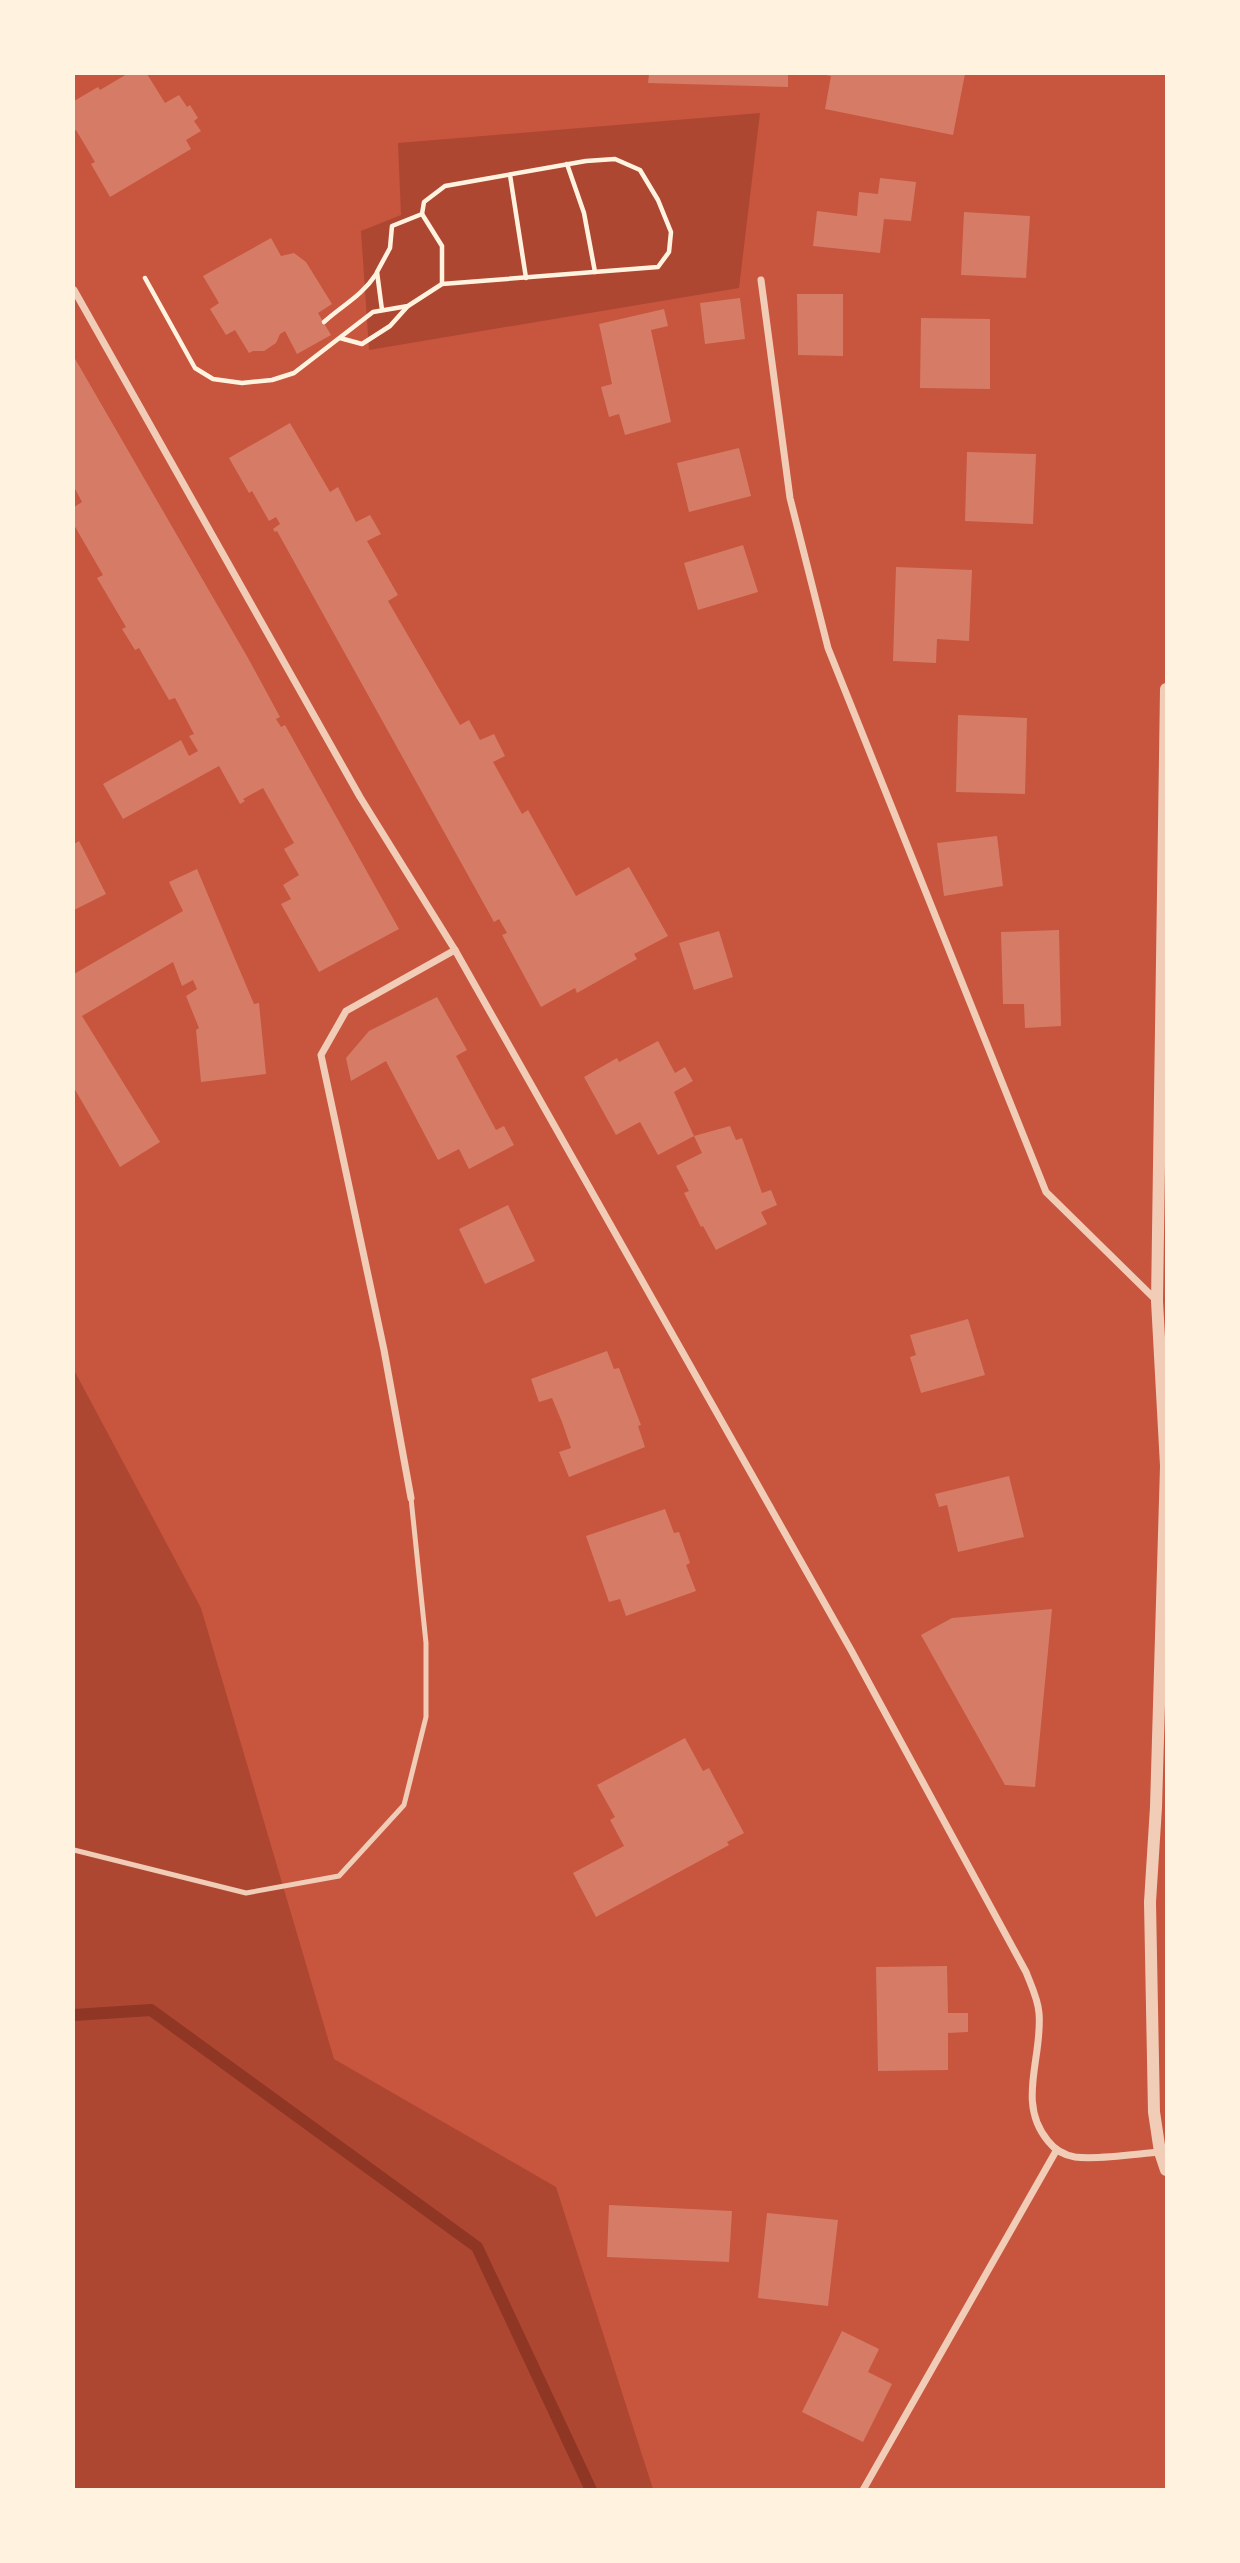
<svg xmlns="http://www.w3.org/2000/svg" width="1240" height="2563" viewBox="0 0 1240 2563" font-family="Inter,sans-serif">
<rect width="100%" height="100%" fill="#c8553d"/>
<g fill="#ae4732">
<polygon points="760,113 739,288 369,350 361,231 401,215 398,143"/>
<polygon points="74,1370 201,1608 334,2059 556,2187 653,2489 74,2489"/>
</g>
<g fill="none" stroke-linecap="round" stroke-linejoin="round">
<polyline stroke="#8f3625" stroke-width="12" points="74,2015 151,2010 477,2247 591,2490"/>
</g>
<g fill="#d67c66">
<polygon points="127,74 147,74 165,103 179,95 187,107 190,105 198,118 194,121 201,131 186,140 191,149 110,197 91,164 95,162 76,130 74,131 74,101 98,87 100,90"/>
<polygon points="649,74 788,74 788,87 648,83"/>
<polygon points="821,74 965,74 953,135 825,109 831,76"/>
<polygon points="880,178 916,182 911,221 884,219 880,253 813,246 817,211 857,216 859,192 878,194"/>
<polygon points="964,212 1030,216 1026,278 961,275"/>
<polygon points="271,238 281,256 294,253 306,262 332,304 318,313 331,335 297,354 285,331 280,334 276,343 264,351 253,351 249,353 235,330 226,335 210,309 219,303 203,276"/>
<polygon points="797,294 843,294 843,356 798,355"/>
<polygon points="740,298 745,339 705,344 700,303"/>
<polygon points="664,309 668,326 651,330 671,422 625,435 619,414 609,417 601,387 612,384 599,324"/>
<polygon points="921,318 990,319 990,389 920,388"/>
<polygon points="74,357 248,658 280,717 276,719 281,727 285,725 399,929 319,972 281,904 291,899 283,885 299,875 284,849 294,843 263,788 243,799 245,801 240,804 219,766 123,819 103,784 181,740 189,756 198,751 189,736 194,734 175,698 169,700 139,648 135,650 122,629 126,627 97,578 103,575 74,525 74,507 82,502 74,487"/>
<polygon points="290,423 330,492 338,487 356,522 370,515 381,534 367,541 398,595 388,601 460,725 469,720 480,740 494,734 505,756 493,762 522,814 528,810 576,896 629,867 668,936 634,954 637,959 577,993 575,988 541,1007 502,935 507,933 499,919 494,922 277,531 275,532 273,529 280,524 276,517 269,521 252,491 249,493 229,458"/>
<polygon points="739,448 751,496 689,512 677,463"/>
<polygon points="967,452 1036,454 1033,524 965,521"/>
<polygon points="743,545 758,592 698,610 684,563"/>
<polygon points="896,567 972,570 969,641 937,639 936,663 893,661"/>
<polygon points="958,715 1027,718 1025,794 956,792"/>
<polygon points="997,836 1003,886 944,896 937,843"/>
<polygon points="79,841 106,894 74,910 74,844"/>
<polygon points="197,869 254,1004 259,1003 266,1074 201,1082 196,1030 199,1028 186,996 197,989 193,980 182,986 173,962 82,1016 160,1142 120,1167 74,1088 74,974 183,911 169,882"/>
<polygon points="1059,930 1061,1026 1025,1028 1024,1004 1003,1004 1001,932"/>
<polygon points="719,931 733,977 694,990 679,943"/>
<polygon points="437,997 467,1050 456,1056 496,1130 504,1126 514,1145 469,1169 459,1149 438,1160 386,1061 351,1081 346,1058 369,1031"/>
<polygon points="658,1041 675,1073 685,1067 693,1081 674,1092 694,1136 658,1155 640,1122 616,1135 584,1077 617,1058 619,1062"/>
<polygon points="730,1126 736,1140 742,1138 762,1193 771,1190 777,1205 761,1212 767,1224 716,1250 703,1226 701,1227 684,1193 689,1191 676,1166 702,1153 694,1136"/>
<polygon points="508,1205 535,1261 485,1284 459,1229"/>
<polygon points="968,1319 985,1375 921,1393 910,1357 916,1355 910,1335"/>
<polygon points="607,1351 614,1369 619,1368 641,1425 638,1426 645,1447 569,1477 559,1452 571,1448 562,1422 552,1398 539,1402 531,1379"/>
<polygon points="1009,1476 1024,1537 958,1552 947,1505 939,1507 935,1494"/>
<polygon points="665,1509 674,1533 679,1532 690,1563 686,1565 696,1591 626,1616 620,1599 609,1602 586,1536"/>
<polygon points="1052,1609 1035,1787 1005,1785 921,1635 952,1618"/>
<polygon points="685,1738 703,1771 709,1768 744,1833 727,1842 729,1845 596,1917 573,1873 624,1846 610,1820 615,1817 597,1785"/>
<polygon points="947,1966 948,2013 968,2013 968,2032 948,2033 948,2070 878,2071 876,1967"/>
<polygon points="609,2205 732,2211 729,2262 607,2257"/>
<polygon points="767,2213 838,2220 828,2306 758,2298"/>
<polygon points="842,2331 879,2349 868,2372 892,2384 863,2442 802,2412"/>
</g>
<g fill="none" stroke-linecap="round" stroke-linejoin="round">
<g stroke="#fff3e0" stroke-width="4.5">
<polyline points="567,164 584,213 595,272"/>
<polyline points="510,175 526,278"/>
<polyline points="422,214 442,246 442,284"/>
<polyline points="145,278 195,368 213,379 242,383 272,380 294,373 373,312 408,306 442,284 658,267 669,252 671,232 658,200 640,170 615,159 586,161 445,186 424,202 422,214 392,226 390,248 377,272 382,310"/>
<path d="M 324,322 C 344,304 361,297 377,273"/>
<polyline points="340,338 362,344 390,326 407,307"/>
</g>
<polyline stroke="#f1ccb7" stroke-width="5" points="74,1850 246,1893 339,1876 404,1805 426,1717 426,1643 411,1498"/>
<g stroke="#f1ccb7" stroke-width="7">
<polyline points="761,280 790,498 828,648 1046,1192 1157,1301"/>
<path d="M 74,290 L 360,797 L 455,950 L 851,1650 L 1026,1972 C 1031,1985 1038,1999 1039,2013 C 1043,2057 1016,2103 1048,2141 C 1055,2150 1063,2155 1075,2157 C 1098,2160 1136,2154 1160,2152"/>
<polyline points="411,1498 384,1350 321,1055 346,1011 455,950"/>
<polyline points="863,2490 1056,2151"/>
</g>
<polyline stroke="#f1ccb7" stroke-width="12" points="1166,689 1157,1301 1166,1466 1156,1807 1150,1902 1154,2112 1160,2152 1166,2170"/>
</g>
<rect width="1240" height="2563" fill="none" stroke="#fff3e0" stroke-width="150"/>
</svg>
